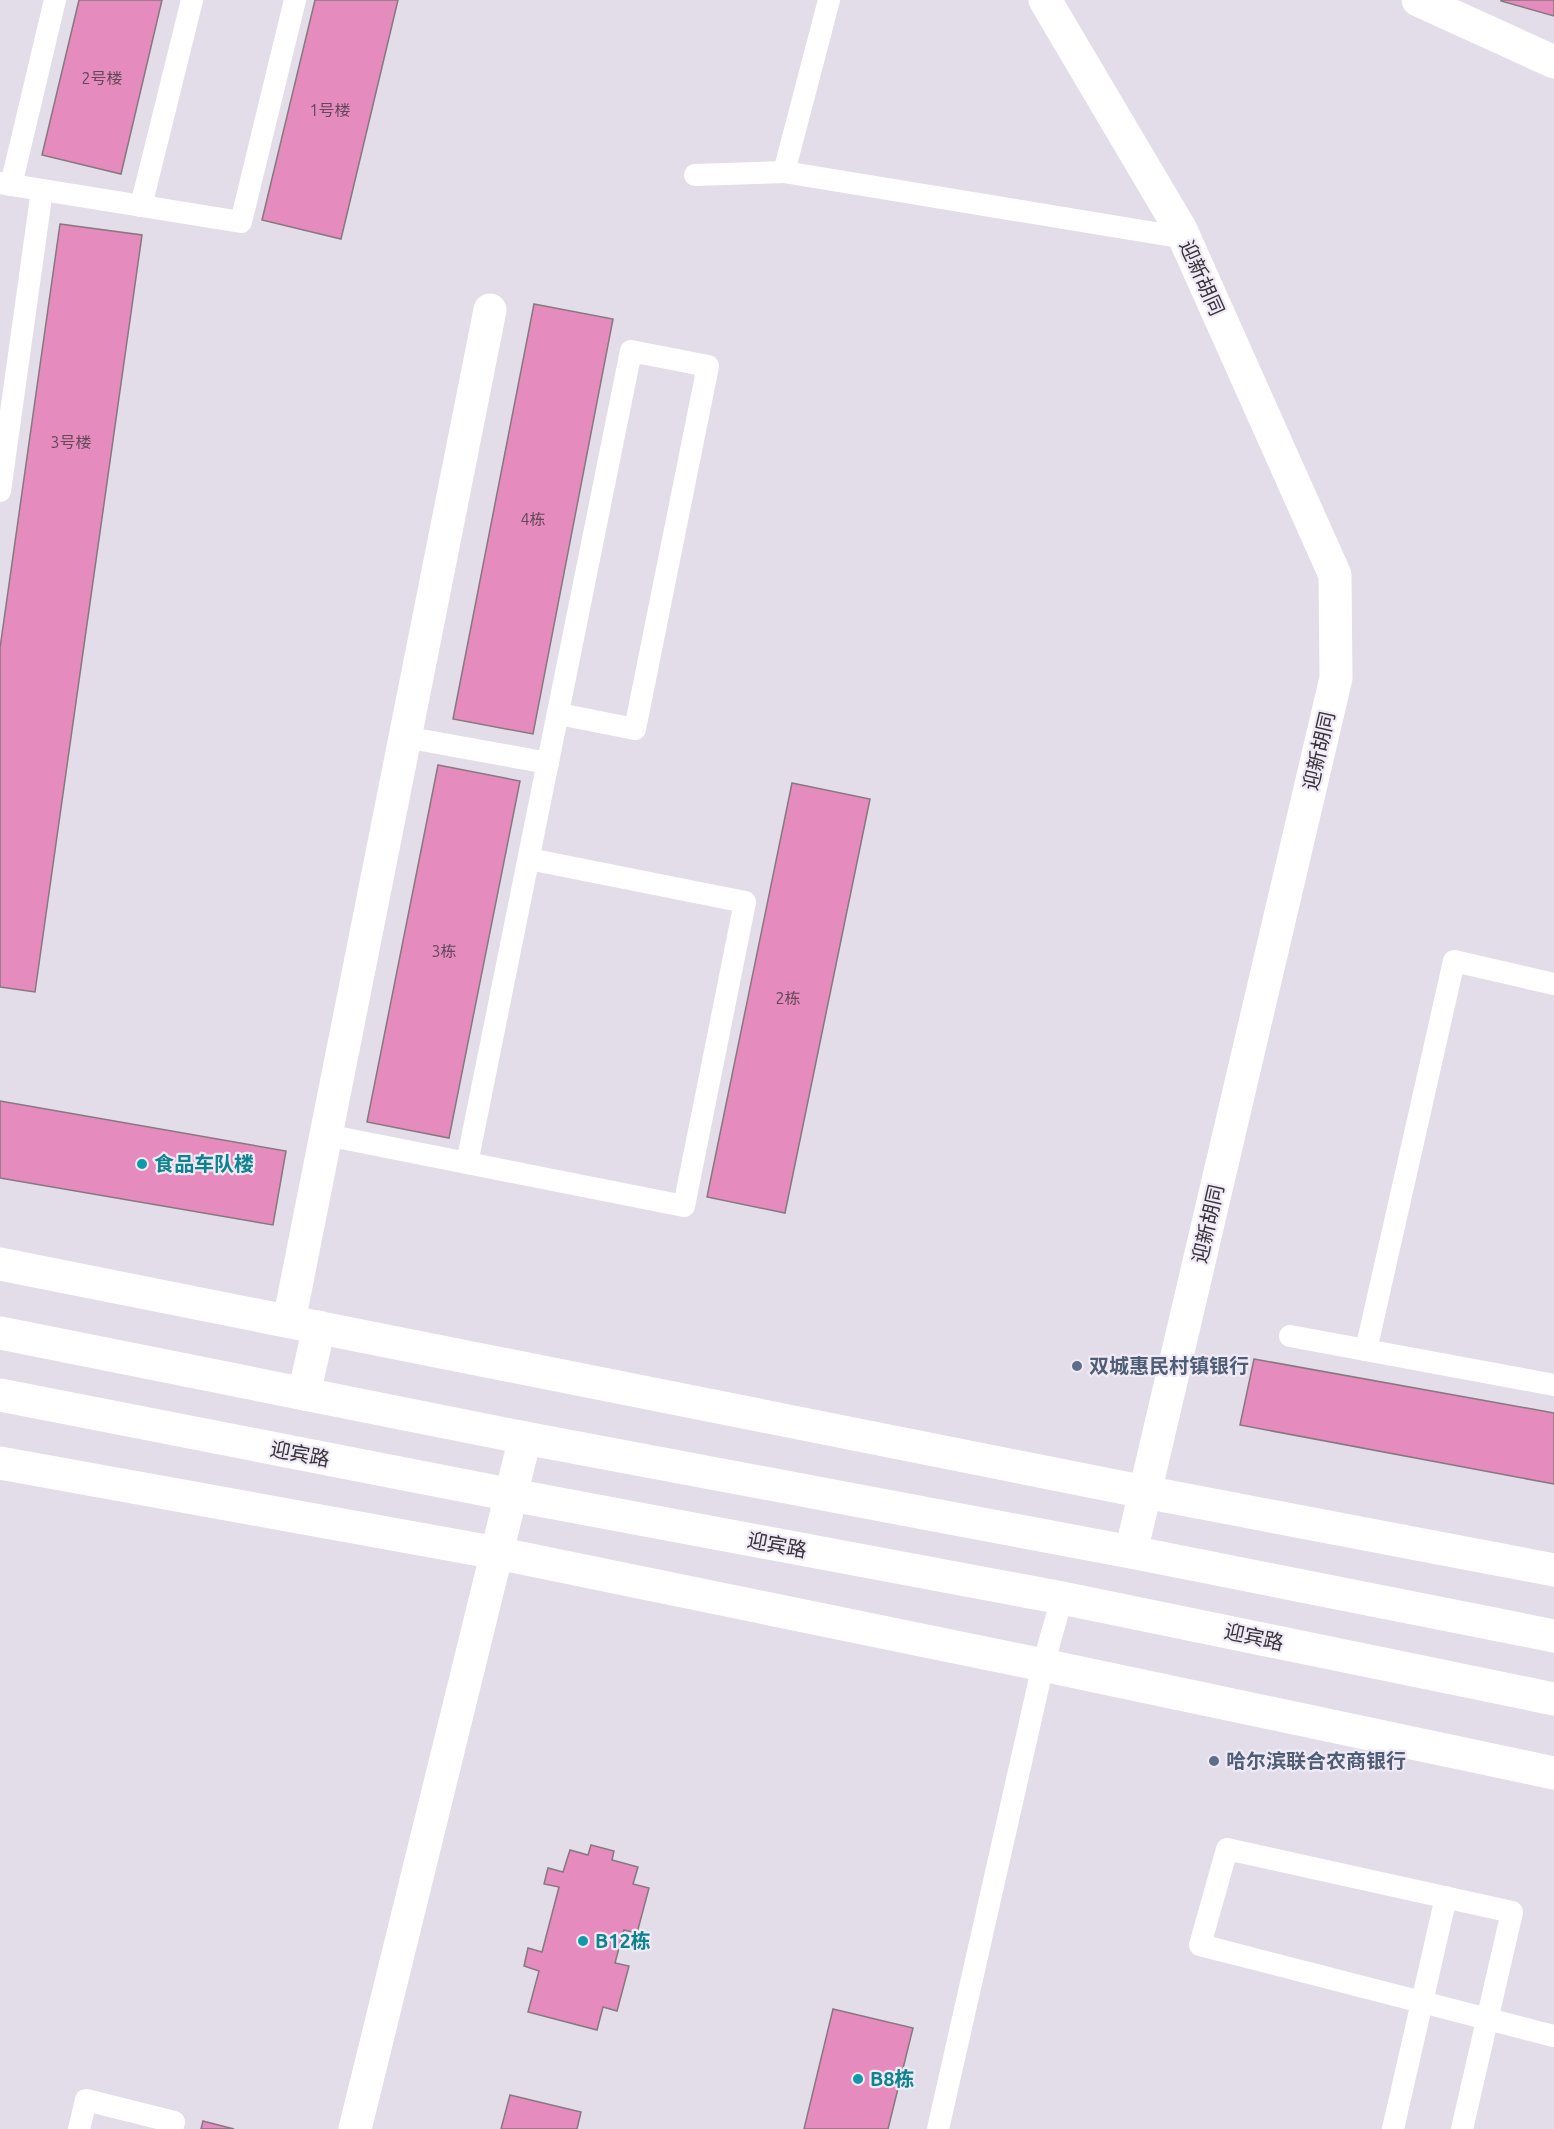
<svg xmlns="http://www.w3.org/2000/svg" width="1554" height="2129" viewBox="0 0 1554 2129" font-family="Ubuntu,'Noto Sans SC',sans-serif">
<rect width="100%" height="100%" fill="#e3dce9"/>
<g fill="#e68bbd" stroke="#86787f" stroke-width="1.5">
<polygon points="79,0 162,0 121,174 42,155"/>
<polygon points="315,0 398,0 341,239 262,220"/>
<polygon points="1554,0 1554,16 1501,1 1501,0"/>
<polygon points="60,224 142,235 35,992 0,987 0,648"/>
<polygon points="534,304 613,319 533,734 453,719"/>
<polygon points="438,765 520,781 449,1138 367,1122"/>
<polygon points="792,783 870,799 785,1213 707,1197"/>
<polygon points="0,1101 286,1151 273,1225 0,1178"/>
<polygon points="1254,1359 1554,1413 1554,1484 1240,1425"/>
<polygon points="591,1845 614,1851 612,1860 638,1867 633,1884 649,1888 637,1933 624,1930 615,1963 629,1966 617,2011 603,2007 597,2030 528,2012 539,1971 524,1966 528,1948 542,1952 559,1887 544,1884 548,1868 563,1872 570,1850 588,1855"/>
<polygon points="833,2009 913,2028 888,2129 804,2129"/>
<polygon points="510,2095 581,2112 577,2129 501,2129"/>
<polygon points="203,2121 234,2129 201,2129"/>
</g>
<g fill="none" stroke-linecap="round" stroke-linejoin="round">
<g stroke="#fff" stroke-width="22">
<polyline points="829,0 784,172 1185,238"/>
<polyline points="695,175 784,172"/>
<polyline points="0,183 241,222 295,0"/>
<polyline points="11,185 55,0"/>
<polyline points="141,206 192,0"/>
<polyline points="0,491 42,190"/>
<polyline points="405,737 548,763"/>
<polyline points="326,1135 684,1206 745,902 529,859"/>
<polyline points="467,1163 631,351 708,366 635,729 559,714"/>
<polyline points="1290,1336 1554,1385"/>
<polyline points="1366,1350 1454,961 1554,984"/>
<polyline points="79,2129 86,2100 174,2122 172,2129"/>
<polyline points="938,2129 1043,1665 1062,1598"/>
<polyline points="1393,2129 1446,1897"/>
<path d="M 1462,2129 L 1512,1912 L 1227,1849 L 1200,1945 C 1318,1976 1436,2006 1554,2036"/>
</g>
<g stroke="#fff" stroke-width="33">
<polyline points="1418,0 1554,62"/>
<polyline points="0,1264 1145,1492 1554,1570"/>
<polyline points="289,1321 490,310"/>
<polyline points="304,1394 319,1327"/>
<polyline points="0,1463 497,1553 1043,1665 1554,1773"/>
<polyline points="355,2129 525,1438"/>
</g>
<polyline stroke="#fff" stroke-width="33" points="1045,0 1181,230 1335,575 1336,678 1131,1552"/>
<g stroke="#fff" stroke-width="33">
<polyline points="0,1333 525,1438 1131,1552 1554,1636"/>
<polyline points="0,1395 512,1495 1062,1598 1554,1699"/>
</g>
</g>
<g fill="#0f9aa8" stroke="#f0e9f6" stroke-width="2">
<circle cx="142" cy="1164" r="6"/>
<circle cx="583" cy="1941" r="6"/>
<circle cx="858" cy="2079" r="6"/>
</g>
<g fill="#5c6f8a" stroke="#f0e9f6" stroke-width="2">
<circle cx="1077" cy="1366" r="6"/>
<circle cx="1214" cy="1761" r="6"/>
</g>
<g text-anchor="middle" stroke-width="4.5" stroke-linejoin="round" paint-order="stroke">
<g font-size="16" fill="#62495a">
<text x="102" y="84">2号楼</text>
<text x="330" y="116">1号楼</text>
<text x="71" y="448">3号楼</text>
<text x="533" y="525">4栋</text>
<text x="444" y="957">3栋</text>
<text x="788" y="1004">2栋</text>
</g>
<g font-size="20" fill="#363339" stroke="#f0e9f6">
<text transform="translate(1202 278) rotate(66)" y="7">迎新胡同</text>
<text transform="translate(1319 751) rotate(-77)" y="7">迎新胡同</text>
<text transform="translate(1208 1224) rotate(-77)" y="7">迎新胡同</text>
<text transform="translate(300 1454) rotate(11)" y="7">迎宾路</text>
<text transform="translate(777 1545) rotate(11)" y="7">迎宾路</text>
<text transform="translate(1254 1637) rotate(12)" y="7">迎宾路</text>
</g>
<g font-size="20" font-weight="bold" fill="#0d838f" stroke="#f0e9f6" text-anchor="start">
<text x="154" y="1171">食品车队楼</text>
<text x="595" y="1948">B12栋</text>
<text x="870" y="2086">B8栋</text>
</g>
<g font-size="20" font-weight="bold" fill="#4e5e75" stroke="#f0e9f6" text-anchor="start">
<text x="1089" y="1373">双城惠民村镇银行</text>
<text x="1226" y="1768">哈尔滨联合农商银行</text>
</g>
</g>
</svg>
